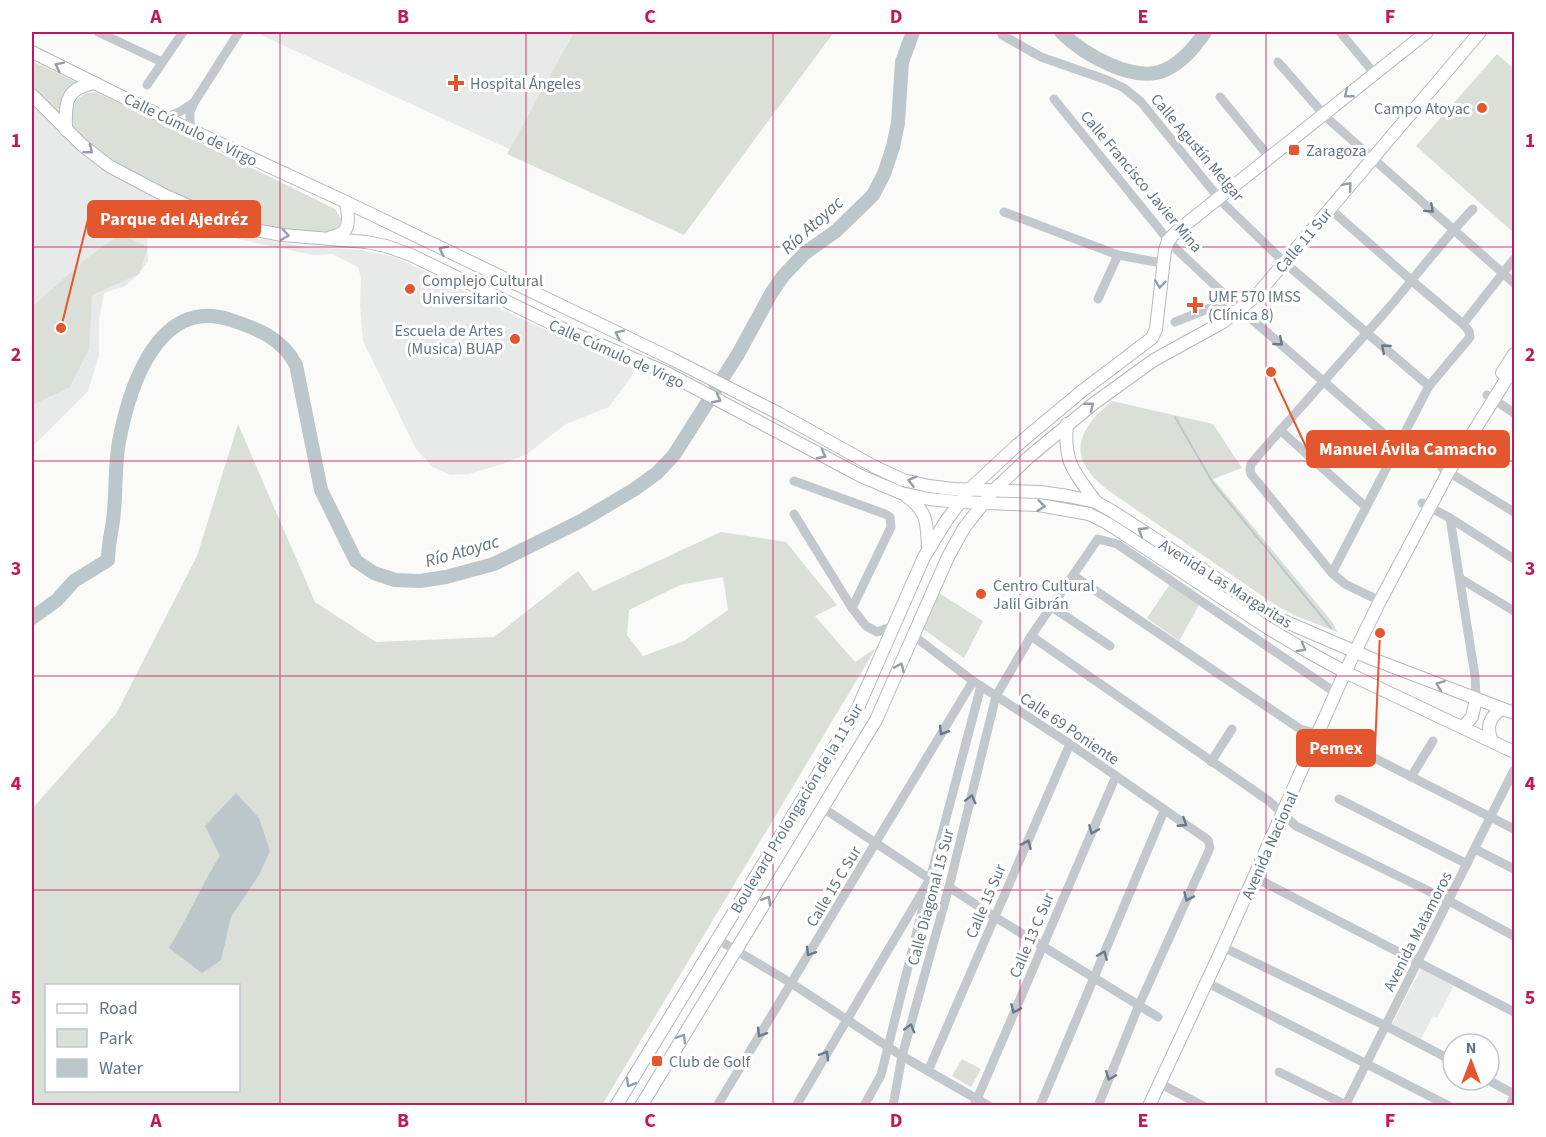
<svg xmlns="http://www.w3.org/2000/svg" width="1546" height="1137" viewBox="0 0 1546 1137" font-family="'Source Sans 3',sans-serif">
<rect width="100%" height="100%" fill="#fafaf8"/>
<g fill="#e8e9e9">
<polygon points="261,32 574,32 511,150 261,35"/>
<polygon points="32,104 77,148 100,167 160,201 224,230 304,247 361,250 395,257 515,316 635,369 633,374 609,407 566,424 527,454 503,464 468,474 450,475 433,467 416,449 363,341 360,306 361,278 358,267 332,254 313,255 238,239 167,208 153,208 146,211 144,221 147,229 148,261 139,274 125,286 104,293 99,321 99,356 88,391 32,447"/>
<polygon points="1421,969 1454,986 1437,1018 1433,1016 1421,1039 1392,1024"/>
</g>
<g fill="#dadfd7" fill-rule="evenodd">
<polygon points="574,32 834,32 684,235 507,154"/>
<polygon points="1497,54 1514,69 1514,233 1416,146"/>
<polygon points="32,61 78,83 62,101 59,113 32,88"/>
<polygon points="96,92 335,209 341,219 338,231 321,235 249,224 231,218 157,185 119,166 99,152 73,128 70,120 73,102 86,93"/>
<polygon points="120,234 148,247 139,274 92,295 89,349 70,387 32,405 32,307 86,259"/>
<path d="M 1112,401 L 1213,424 L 1242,468 L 1213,479 L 1333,623 L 1337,632 L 1294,615 L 1277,606 L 1112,493 C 1068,461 1072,434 1112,401 Z"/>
<path d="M 238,424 L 315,602 L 376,642 L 494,637 L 578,571 L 593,591 L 721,532 L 786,542 L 837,605 L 815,616 L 855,662 L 876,648 L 602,1105 L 32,1105 L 32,809 L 116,714 L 197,556 ZM 723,577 L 728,610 L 684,641 L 643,656 L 627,635 L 629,610 L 680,585 ZM 46,986 L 238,986 L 238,1090 L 46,1090 Z"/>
<polygon points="1170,584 1199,605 1179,641 1147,618"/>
<polygon points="939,593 983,621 964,658 923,629"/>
<polygon points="962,1059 981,1069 971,1087 952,1076"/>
</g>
<path fill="#bbc7cb" d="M 236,793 L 259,818 L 270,851 L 259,875 L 231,917 L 221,960 L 202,973 L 169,948 C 188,918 201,885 220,856 L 205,826 Z"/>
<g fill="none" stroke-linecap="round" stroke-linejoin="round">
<polyline stroke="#bbc7cb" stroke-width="2" points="1175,417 1213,483 1331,628"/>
<g stroke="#bbc7cb" stroke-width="14">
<path d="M 1061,32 C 1083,54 1134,84 1165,70 C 1183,62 1195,47 1205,32"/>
<path d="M 32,618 L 57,600 L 74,581 L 108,560 C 108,543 113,527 114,511 C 116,488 115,464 119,442 C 129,388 158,295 231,320 C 258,329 282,338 296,365 L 321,490 L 356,561 L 374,573 L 395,580 L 420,581 L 446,577 L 494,564 L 581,521 L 635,489 L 657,473 L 674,455 L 738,354 L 772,292 L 783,276 L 805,253 L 836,231 L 873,195 L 884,174 L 893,147 L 898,123 L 902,62 L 913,32"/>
</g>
<defs>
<g id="major">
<polyline points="32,52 165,118 346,202 672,359 778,413 875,467 903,480 929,486 953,489 1040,492 1068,496 1096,502 1112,511 1277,618 1370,658 1514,713"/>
<polyline points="32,95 82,145 109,166 166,196 234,226 282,235 366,242 386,246 411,255 563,329 665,372 861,476 901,493 929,499 959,502 1039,505 1089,514 1107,523 1271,630 1305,650 1345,672 1514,752"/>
<path d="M 66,130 C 65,103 65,88 95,83"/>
<path d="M 331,237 C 352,234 349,219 346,202"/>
<polyline points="1502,373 1514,354"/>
<path d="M 1067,424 C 1063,463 1075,473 1096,502"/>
<path d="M 905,495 C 928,511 927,523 928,549"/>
<polyline points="1463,727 1472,717 1476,699"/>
<path d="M 1492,741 C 1486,727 1489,717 1502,709"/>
<polyline points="616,1106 857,710 924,557 946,521 969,490 1015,447 1082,391 1152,338 1156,329 1165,250 1168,241 1176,232 1427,32"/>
<polyline points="641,1106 876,720 948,557 964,528 993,491 1029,457 1093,404 1154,360 1223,322 1256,296 1480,32"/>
<polyline points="1149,1106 1223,947 1345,672 1380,601 1449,471 1514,367"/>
</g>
</defs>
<use href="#major" stroke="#b5babe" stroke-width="14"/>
<g stroke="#c3c8cc" stroke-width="9">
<polyline points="98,32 162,62"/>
<polyline points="1340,32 1374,73"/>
<polyline points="1002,35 1041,57 1107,80 1124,88 1141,102 1222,202 1284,262 1429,386"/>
<polyline points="1278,62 1327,118 1514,283"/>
<polyline points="147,85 183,32"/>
<polyline points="1220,97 1269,157"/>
<polyline points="1054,99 1173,246 1240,309 1398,446"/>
<polyline points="165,118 181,111 193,103"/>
<polyline points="190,130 190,112 195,101 239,32"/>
<polyline points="1329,208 1411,280 1463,324 1469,331 1470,337 1429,386 1332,573"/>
<polyline points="1004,212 1118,255 1162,263"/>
<polyline points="1098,299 1118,255"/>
<polyline points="1175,322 1230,300"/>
<polyline points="1463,324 1514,259"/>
<polyline points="1487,395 1514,413"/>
<polyline points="1280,430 1366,507"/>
<polyline points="1442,468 1514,512"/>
<polyline points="794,481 885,514 890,517 891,527 852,608"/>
<polyline points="1422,503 1450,518 1514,559"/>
<polyline points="794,514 852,608 866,626 877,632 894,626"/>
<polyline points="1450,518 1475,676 1476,699"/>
<polyline points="1074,576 1300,729 1335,738 1514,829"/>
<polyline points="1461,579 1514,611"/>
<path d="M 1380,601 L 1345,584 L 1332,573 L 1251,474 L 1250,469 L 1251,464 C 1296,412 1342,361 1387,310 C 1416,276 1442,241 1473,209"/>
<polyline points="1052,607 1110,646"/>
<polyline points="914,636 973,681 1070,744 1208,840 1210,848 1139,1005 1098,1106"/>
<polyline points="1031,636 1269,801 1296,826 1449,901 1514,936"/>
<polyline points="1211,762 1232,729"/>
<polyline points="1411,777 1433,741"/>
<polyline points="1339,799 1467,864"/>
<polyline points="1475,849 1514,869"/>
<polyline points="1254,877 1514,1012"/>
<polyline points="949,887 995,917 1158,1017"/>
<polyline points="717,939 791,983 902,1056 989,1106"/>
<polyline points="1223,947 1386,1026 1453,1061"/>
<polyline points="1206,982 1449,1106"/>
<polyline points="928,1071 1070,744"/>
<polyline points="1279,1072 1346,1105"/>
<polyline points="1488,1080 1514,1094"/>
<polyline points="1159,1083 1203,1106"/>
<polyline points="717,1106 973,681"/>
<polyline points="796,1106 930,879 823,808"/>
<polyline points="864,1106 881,1075 930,879 981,686"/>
<polyline points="893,1106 902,1056 949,887 996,696 1031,636 1098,539 1117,544 1336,693"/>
<polyline points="974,1106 1116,776"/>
<polyline points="1040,1106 1164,811"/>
<polyline points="1345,1106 1514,770"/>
<polyline points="1510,1106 1514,1096"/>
</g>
<use href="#major" stroke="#fff" stroke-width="12"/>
</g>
<defs><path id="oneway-chevron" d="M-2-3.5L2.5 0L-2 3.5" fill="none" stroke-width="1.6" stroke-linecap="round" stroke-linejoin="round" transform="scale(1.5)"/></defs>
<g stroke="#939fa8">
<use href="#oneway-chevron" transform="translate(59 66) rotate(-154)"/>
<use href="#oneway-chevron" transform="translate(1348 94) rotate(141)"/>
<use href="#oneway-chevron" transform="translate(89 150) rotate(38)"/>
<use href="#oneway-chevron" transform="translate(1348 186) rotate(-50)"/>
<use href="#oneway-chevron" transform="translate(285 235) rotate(8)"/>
<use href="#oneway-chevron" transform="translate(443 250) rotate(-154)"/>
<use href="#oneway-chevron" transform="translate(1160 284) rotate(96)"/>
<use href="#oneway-chevron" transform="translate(619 334) rotate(-154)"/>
<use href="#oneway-chevron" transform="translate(717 399) rotate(28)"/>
<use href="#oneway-chevron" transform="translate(1090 406) rotate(-38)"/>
<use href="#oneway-chevron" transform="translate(822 455) rotate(28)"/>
<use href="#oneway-chevron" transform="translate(912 481) rotate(-165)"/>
<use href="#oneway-chevron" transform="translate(1041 506) rotate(7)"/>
<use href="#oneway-chevron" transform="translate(1142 531) rotate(-147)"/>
<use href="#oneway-chevron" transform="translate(1302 648) rotate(30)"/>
<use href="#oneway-chevron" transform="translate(900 667) rotate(-66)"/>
<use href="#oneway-chevron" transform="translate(1440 685) rotate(-159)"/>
<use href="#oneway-chevron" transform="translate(767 900) rotate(-59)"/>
<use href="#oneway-chevron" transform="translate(682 1038) rotate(-59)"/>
<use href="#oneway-chevron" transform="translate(630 1083) rotate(121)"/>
</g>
<g stroke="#6a7a87">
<use href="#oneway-chevron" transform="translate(1430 209) rotate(42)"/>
<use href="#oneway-chevron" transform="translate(1279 342) rotate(41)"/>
<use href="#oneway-chevron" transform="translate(1385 348) rotate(-139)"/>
<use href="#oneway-chevron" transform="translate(943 731) rotate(121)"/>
<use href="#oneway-chevron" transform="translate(971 799) rotate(-76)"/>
<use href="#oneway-chevron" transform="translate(1183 823) rotate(33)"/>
<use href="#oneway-chevron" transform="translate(1093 830) rotate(113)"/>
<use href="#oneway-chevron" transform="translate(1027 844) rotate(-66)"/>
<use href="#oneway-chevron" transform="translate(1188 897) rotate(114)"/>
<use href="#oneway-chevron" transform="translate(810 952) rotate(121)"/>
<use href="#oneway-chevron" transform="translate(1103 955) rotate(-67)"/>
<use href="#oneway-chevron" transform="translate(1015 1009) rotate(114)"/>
<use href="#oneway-chevron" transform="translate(910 1028) rotate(-74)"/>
<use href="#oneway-chevron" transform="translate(761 1033) rotate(121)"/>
<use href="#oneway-chevron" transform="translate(825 1055) rotate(-60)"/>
<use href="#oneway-chevron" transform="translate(1110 1076) rotate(112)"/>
</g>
<path fill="none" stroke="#c2185b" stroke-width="1.5" stroke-opacity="0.55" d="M 280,32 L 280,1106M 526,32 L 526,1106M 773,32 L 773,1106M 1020,32 L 1020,1106M 1266,32 L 1266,1106M 32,247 L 1514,247M 32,461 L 1514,461M 32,676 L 1514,676M 32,890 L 1514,890"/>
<g fill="#e4572e" stroke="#fff" stroke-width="2">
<path d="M453 74h6v6h6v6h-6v6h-6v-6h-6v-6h6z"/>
<circle cx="1482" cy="108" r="6"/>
<rect x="1288" y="144" width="12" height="12" rx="3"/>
<circle cx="410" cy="289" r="6"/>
<path d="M1192 296h6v6h6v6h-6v6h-6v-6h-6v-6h6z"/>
<circle cx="515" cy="339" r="6"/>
<circle cx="981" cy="594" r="6"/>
<rect x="651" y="1055" width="12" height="12" rx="3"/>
</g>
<g text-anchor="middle" stroke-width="6" stroke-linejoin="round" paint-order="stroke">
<g font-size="16" fill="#657683" stroke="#fff" text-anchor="start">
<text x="470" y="89">Hospital Ángeles</text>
<text x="1470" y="114" text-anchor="end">Campo Atoyac</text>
<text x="1306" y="156">Zaragoza</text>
<text x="422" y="286">Complejo Cultural<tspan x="422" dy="18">Universitario</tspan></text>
<text x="1208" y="302">UMF 570 IMSS<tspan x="1208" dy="18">(Clínica 8)</tspan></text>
<text x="503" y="336" text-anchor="end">Escuela de Artes<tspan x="503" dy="18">(Musica) BUAP</tspan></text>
<text x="993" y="591">Centro Cultural<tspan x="993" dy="18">Jalil Gibrán</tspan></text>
<text x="669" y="1067">Club de Golf</text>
</g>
<g font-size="16" fill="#657683" stroke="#fff">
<text transform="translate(191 129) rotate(26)" y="6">Calle Cúmulo de Virgo</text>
<text transform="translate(1198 147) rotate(50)" y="6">Calle Agustín Melgar</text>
<text transform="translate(1142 181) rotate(50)" y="6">Calle Francisco Javier Mina</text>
<text transform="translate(1303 240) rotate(-50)" y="6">Calle 11 Sur</text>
<text transform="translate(617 353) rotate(24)" y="6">Calle Cúmulo de Virgo</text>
<text transform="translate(1226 583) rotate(32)" y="6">Avenida Las Margaritas</text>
<text transform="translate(1070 728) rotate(34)" y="6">Calle 69 Poniente</text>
<text transform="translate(796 808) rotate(-59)" y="6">Boulevard Prolongación de la 11 Sur</text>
<text transform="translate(1269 845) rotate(-66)" y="6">Avenida Nacional</text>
<text transform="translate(833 886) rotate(-59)" y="6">Calle 15 C Sur</text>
<text transform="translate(930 897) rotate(-75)" y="6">Calle Diagonal 15 Sur</text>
<text transform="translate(985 901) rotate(-67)" y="6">Calle 15 Sur</text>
<text transform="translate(1417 931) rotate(-63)" y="6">Avenida Matamoros</text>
<text transform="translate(1031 935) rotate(-67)" y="6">Calle 13 C Sur</text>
</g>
<g font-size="18" font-style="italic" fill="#60757c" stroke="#fff">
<text transform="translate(812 225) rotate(-42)" y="6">Río Atoyac</text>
<text transform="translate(462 551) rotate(-16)" y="6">Río Atoyac</text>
</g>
</g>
<path fill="none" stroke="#e4572e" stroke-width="2" d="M61 328L88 219M1271 372L1307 449M1380 633L1375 748"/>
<g fill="#e4572e" stroke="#fff" stroke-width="2">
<circle cx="61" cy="328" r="6"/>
<circle cx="1271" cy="372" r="6"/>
<circle cx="1380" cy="633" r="6"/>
</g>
<g fill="#e4572e" stroke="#e4572e" stroke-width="2">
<rect x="88" y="201" width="172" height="36" rx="6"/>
<rect x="1307" y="431" width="202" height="36" rx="6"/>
<rect x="1297" y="730" width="78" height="36" rx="6"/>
</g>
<g font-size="18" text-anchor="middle" font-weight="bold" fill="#fff">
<text x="174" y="225">Parque del Ajedréz</text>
<text x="1408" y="455">Manuel Ávila Camacho</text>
<text x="1336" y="754">Pemex</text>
</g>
<rect width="1546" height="1137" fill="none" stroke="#ffffff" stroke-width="66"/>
<rect x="45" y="984" width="195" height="108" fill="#ffffff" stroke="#c1c8cd" stroke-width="1.5"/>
<rect x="57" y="1004" width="30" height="9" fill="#ffffff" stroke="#c1c8cd" stroke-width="1.5"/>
<text x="99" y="1014" font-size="18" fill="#657683">Road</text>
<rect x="57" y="1029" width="30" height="18" fill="#dadfd7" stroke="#c1c8cd" stroke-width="1.5"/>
<text x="99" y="1044" font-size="18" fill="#657683">Park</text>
<rect x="57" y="1059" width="30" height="18" fill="#bbc7cb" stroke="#c1c8cd" stroke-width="1.5"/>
<text x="99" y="1074" font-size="18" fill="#657683">Water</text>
<g transform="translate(1471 1062)"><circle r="28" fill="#ffffff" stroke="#c1c8cd" stroke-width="1.5"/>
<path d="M0-4.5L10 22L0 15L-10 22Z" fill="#e4572e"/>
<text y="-9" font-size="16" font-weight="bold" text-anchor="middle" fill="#657683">N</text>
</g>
<rect x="33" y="33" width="1480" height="1071" fill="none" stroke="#c2185b" stroke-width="2"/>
<g font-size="20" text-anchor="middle" font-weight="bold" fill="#c2185b">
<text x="156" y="23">A</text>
<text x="403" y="23">B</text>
<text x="650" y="23">C</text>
<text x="896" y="23">D</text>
<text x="1143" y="23">E</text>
<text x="1390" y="23">F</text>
<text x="16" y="147">1</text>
<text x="1530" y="147">1</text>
<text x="16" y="361">2</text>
<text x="1530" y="361">2</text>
<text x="16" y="575">3</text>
<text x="1530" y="575">3</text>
<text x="16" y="790">4</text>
<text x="1530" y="790">4</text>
<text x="16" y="1004">5</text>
<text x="1530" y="1004">5</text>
<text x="156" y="1127">A</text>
<text x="403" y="1127">B</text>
<text x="650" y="1127">C</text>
<text x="896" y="1127">D</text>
<text x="1143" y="1127">E</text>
<text x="1390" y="1127">F</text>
</g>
</svg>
